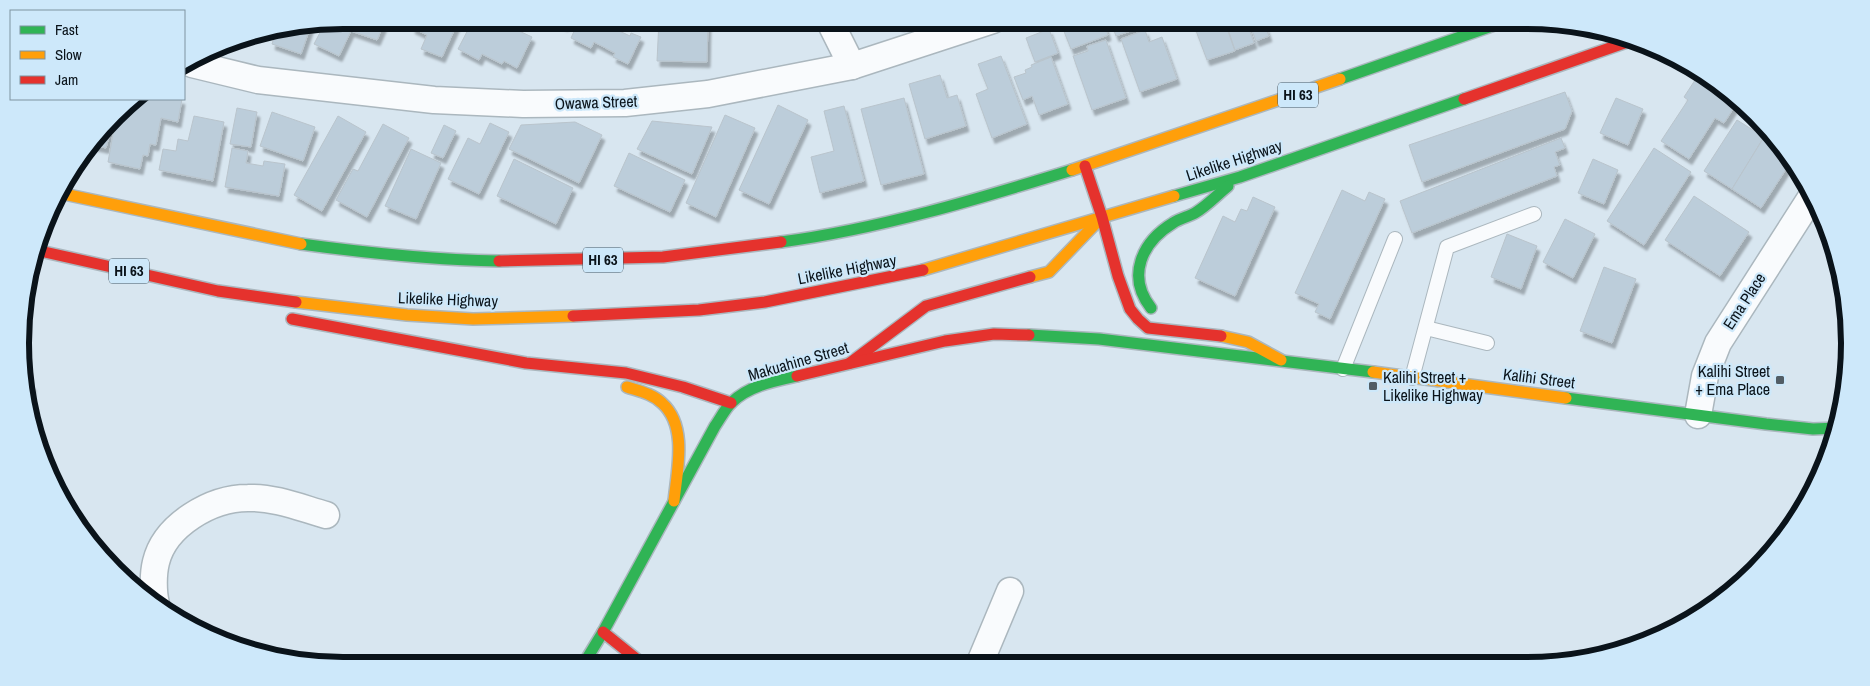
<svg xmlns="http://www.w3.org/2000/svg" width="1870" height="686" viewBox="0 0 1870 686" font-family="'Archivo Narrow',sans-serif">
<defs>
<filter id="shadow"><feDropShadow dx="3" dy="5.5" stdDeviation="1" flood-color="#0004"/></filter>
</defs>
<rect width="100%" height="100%" fill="#d8e6f0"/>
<g fill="#bccdda" stroke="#b9c4cc" filter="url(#shadow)">
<polygon points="343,20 386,20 377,40 351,31 339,56 314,44 325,23"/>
<polygon points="415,20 459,20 442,57 421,49 427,35 412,28"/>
<polygon points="473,20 505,20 518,27 517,30 532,37 517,68 504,61 502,64 482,54 479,60 458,49"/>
<polygon points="553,20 568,20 565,26"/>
<polygon points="579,20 617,20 613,28 630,36 631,33 641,37 628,64 613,57 615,53 594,42 591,48 571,38"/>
<polygon points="659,20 708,22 707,62 657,61"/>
<polygon points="898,20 915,20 900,26"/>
<polygon points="1089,20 1103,20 1108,35 1071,49 1063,29"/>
<polygon points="1110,20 1137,20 1140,28 1116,36"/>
<polygon points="1192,20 1224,20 1235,51 1207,60"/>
<polygon points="1225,20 1246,20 1254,43 1235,50"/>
<polygon points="1248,20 1263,20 1269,36 1256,41"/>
<polygon points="311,25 301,54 272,44 276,31"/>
<polygon points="1049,29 1058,53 1035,62 1026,38"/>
<polygon points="1145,30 1149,42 1162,37 1177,79 1140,92 1121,39"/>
<polygon points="1106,40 1126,98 1092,110 1073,56 1088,51 1087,46"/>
<polygon points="1001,56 1027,124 992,138 976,94 988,89 978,64"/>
<polygon points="1051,57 1068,104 1039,115 1032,96 1023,100 1014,77 1026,73 1025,70 1032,67 1031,65"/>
<polygon points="940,75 947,98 957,95 966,126 925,139 909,84"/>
<polygon points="1697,77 1737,103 1724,123 1715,118 1689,159 1661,141 1688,100 1684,97"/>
<polygon points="1565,92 1572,111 1565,129 1422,182 1409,145"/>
<polygon points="904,98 924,174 881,185 861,109"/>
<polygon points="1616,98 1643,109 1628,145 1600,133"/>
<polygon points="132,99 182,99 178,122 161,118 156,145 150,144 148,156 143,155 140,169 108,162 116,117"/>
<polygon points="778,105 808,120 769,204 739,190"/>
<polygon points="844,106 864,181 820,193 811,157 834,151 824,111"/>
<polygon points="237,108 257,112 251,147 230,144"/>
<polygon points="272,112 315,127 303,161 260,146"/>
<polygon points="725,115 755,128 716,217 686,203"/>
<polygon points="194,116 224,122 213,181 159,170 163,149 176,151 178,139 188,141"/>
<polygon points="338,116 366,132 322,211 294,195"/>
<polygon points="1737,120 1764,137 1732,189 1704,171"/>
<polygon points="652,121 712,127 692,174 637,149"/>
<polygon points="113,122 106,148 93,145"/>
<polygon points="575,122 602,135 579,183 509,149 521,125"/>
<polygon points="490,123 509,132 479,194 448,179 468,138 480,144"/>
<polygon points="383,124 409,138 367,217 336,200 353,169 358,171"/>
<polygon points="444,125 456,131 443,158 431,153"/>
<polygon points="1764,137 1773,143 1790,163 1761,208 1732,189"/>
<polygon points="1561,138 1565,148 1555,152 1560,165 1554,167 1557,176 1412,233 1400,201"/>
<polygon points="232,148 248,151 246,163 263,166 264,161 285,164 279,196 225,187"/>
<polygon points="1654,148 1691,172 1644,245 1607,221"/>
<polygon points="411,149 441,163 416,219 385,206"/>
<polygon points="629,153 685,180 670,212 614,186"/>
<polygon points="514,159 573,188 556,224 497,196"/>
<polygon points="1593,159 1618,170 1604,204 1578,193"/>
<polygon points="1342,190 1365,201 1369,192 1385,199 1330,319 1315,312 1319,304 1295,293"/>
<polygon points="1694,196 1749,232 1720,276 1665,240"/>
<polygon points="1253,197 1275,207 1235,296 1195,278 1223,216 1235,222 1241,209 1247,211"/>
<polygon points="1565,219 1595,234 1573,278 1543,262"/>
<polygon points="1507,234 1537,246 1521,289 1491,277"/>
<polygon points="1604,267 1636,279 1612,343 1580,331"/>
<polygon points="26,383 33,385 27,409 26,406"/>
</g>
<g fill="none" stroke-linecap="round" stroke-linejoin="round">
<defs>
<g id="lane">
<polyline points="1426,328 1487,343"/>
<polyline points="1343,369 1395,239"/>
<polyline points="1412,378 1447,247 1534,214"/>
</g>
<g id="street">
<polyline points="829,20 852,66"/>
<polyline points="192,64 258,80 434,100 523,104 625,103 708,94 852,66 993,20"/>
<polyline points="1698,415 1705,376 1718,343 1812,196"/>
<path d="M 156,604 C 153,592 153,574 156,562 C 165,525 211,498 248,498 C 275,497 301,508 326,515"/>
<polyline points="979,665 1010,591"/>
</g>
<g id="fast">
<polyline points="1340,79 1509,20"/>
<polyline points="1174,196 1240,177 1464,99"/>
<path d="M 781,242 C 879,229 978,199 1072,170"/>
<path d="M 301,244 C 367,253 433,260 499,261"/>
<path d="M 1151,308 C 1126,276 1142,242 1173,223 C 1180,218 1188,217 1195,213 C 1207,206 1217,195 1228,186"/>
<polyline points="1029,335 1099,339 1373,372"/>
<polyline points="1566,398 1766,424 1813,429 1838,428"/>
<path d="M 583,665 L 603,632 L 715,426 C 720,419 725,409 731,403 C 748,386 774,381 797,376"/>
</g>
<g id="slow">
<polyline points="1072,170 1340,79"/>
<polyline points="59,193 301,244"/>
<polyline points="923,270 1174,196"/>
<polyline points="1030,277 1049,272 1101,218"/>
<polyline points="296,302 407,315 473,319 573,316"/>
<polyline points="1221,336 1248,342 1281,360"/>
<polyline points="1373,372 1566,398"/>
<path d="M 627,387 C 639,391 653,394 662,403 C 688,426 677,471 674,501"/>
</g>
<g id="jam">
<polyline points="1464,99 1630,41"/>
<polyline points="1085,166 1102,217 1118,276 1130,309 1138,319 1148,328 1221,336"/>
<polyline points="40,251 218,291 296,302"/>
<polyline points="499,261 663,257 781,242"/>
<polyline points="573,316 699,310 765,302 923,270"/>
<polyline points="292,319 526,363 626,373 683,387 731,403"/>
<polyline points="850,363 926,306 1030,277"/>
<polyline points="797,376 945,341 994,334 1029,335"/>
<polyline points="603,632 644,665"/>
</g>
</defs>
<use href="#lane" stroke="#abb7be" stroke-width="16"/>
<use href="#street" stroke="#abb7be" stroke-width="29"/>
<use href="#fast" stroke="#abb7be" stroke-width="14"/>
<use href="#slow" stroke="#abb7be" stroke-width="14"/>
<use href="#jam" stroke="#abb7be" stroke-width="14"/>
<use href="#lane" stroke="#f9fbfd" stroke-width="14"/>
<use href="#street" stroke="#f9fbfd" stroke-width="26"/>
<use href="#fast" stroke="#30b455" stroke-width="11"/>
<use href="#slow" stroke="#ff9f0a" stroke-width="11"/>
<use href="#jam" stroke="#e5322d" stroke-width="11"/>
</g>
<g fill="#525d65" stroke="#cde8fa" stroke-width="2">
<rect x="1775" y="375" width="10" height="10" rx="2.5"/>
<rect x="1368" y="381" width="10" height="10" rx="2.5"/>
</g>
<g text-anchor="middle" stroke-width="4.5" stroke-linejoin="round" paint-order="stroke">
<g fill="#cde8fa" stroke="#44535d" stroke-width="1">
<rect x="1278" y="82.5" width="40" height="25" rx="4"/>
<rect x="583" y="247.5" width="40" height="25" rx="4"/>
<rect x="109" y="258.5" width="40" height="25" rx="4"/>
</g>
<g font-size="15" font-weight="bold" fill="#0a131a">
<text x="1298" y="100">HI 63</text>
<text x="603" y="265">HI 63</text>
<text x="129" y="276">HI 63</text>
</g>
<g font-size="16" fill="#0a131a" stroke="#cde8fa">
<text transform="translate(596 102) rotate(-2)" y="6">Owawa Street</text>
<text transform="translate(1234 160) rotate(-18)" y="6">Likelike Highway</text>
<text transform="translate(847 269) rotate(-11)" y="6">Likelike Highway</text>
<text transform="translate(448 299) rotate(2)" y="6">Likelike Highway</text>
<text transform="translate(1744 301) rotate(-57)" y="6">Ema Place</text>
<text transform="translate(798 361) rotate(-16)" y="6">Makuahine Street</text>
<text transform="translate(1539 378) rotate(7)" y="6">Kalihi Street</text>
</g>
<g font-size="16" fill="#0a131a" stroke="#cde8fa" text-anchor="end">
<text x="1770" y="377">Kalihi Street<tspan x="1770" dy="18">+ Ema Place</tspan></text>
<text x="1383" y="383" text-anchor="start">Kalihi Street +<tspan x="1383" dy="18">Likelike Highway</tspan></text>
</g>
</g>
<path d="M0 0H1870V686H0ZM343 29H1527A314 314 0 0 1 1841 343V343A314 314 0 0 1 1527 657H343A314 314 0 0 1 29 343V343A314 314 0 0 1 343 29Z" fill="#cde8fa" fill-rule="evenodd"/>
<path fill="none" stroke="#0a131a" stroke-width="6" d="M343 29H1527A314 314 0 0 1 1841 343V343A314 314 0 0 1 1527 657H343A314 314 0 0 1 29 343V343A314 314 0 0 1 343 29Z"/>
<rect x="10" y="10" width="175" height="90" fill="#cde8fa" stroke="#7f93a0"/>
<rect x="20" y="26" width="25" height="8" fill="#30b455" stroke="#7f93a0"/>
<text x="55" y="35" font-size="15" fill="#0a131a">Fast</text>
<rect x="20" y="51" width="25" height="8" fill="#ff9f0a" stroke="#7f93a0"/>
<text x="55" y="60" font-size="15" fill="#0a131a">Slow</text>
<rect x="20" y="76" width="25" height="8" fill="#e5322d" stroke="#7f93a0"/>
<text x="55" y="85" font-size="15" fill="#0a131a">Jam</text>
</svg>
